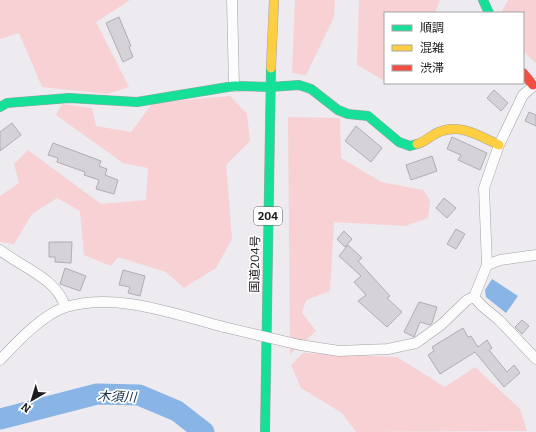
<svg xmlns="http://www.w3.org/2000/svg" width="536" height="432" viewBox="0 0 536 432" font-family="Bitter,'Noto Sans JP',serif">
<rect width="100%" height="100%" fill="#edeaf0"/>
<g fill="#f7d1d4">
<polygon points="0,0 130,0 96,22 129,87 107,94 42,87 19,33 0,39"/>
<polygon points="295,0 335,0 334,17 306,75 292,73"/>
<polygon points="359,0 440,0 435,13 385,13 385,81 357,65"/>
<polygon points="508,0 536,0 536,63 523,51 523,13 501,13"/>
<polygon points="230,96 247,114 250,141 226,165 232,239 216,268 184,288 166,272 118,257 111,266 84,255 80,211 57,198 32,214 14,244 0,242 0,196 19,183 14,164 28,150 101,204 146,200 148,168 123,163 56,115 62,104 92,108 96,126 131,132 153,103"/>
<polygon points="288,117 340,118 341,158 381,182 423,190 430,200 428,218 405,226 334,222 330,291 306,300 302,313 316,331 290,354"/>
<polygon points="303,353 397,357 445,387 475,367 520,409 527,431 356,432 342,413 301,388 291,365"/>
</g>
<polygon fill="#89b4e6" points="492,279 518,296 506,313 486,297 485,290"/>
<g fill="none" stroke-linecap="round" stroke-linejoin="round">
<polyline stroke="#89b4e6" stroke-width="21" points="0,419 97,394 139,395 177,411 204,432"/>
</g>
<g fill="#d5d3d8" stroke="#afaeb2">
<polygon points="119,17 131,46 129,47 133,57 123,62 106,23"/>
<polygon points="494,90 508,103 501,111 487,98"/>
<polygon points="529,112 536,115 536,126 525,121"/>
<polygon points="12,123 21,135 0,151 0,132"/>
<polygon points="356,126 382,148 371,162 345,141"/>
<polygon points="452,137 487,153 480,170 458,160 461,155 447,149"/>
<polygon points="53,143 101,161 99,166 107,169 105,175 118,180 114,194 96,189 99,180 84,175 85,172 57,162 58,158 48,155"/>
<polygon points="432,156 437,171 411,180 406,165"/>
<polygon points="444,198 456,208 447,218 436,208"/>
<polygon points="456,229 465,234 456,249 447,244"/>
<polygon points="344,231 352,239 345,247 337,239"/>
<polygon points="49,242 72,242 71,263 55,262 55,257 49,257"/>
<polygon points="348,245 362,258 358,261 390,296 387,298 402,312 387,327 358,301 366,295 354,282 361,276 339,256"/>
<polygon points="65,268 86,276 80,291 60,284"/>
<polygon points="123,270 145,276 140,296 128,293 130,287 119,285"/>
<polygon points="419,302 437,307 432,323 430,325 420,322 414,337 404,332"/>
<polygon points="522,320 529,326 522,334 515,327"/>
<polygon points="463,328 468,337 471,336 478,347 487,340 492,348 489,350 507,372 514,365 520,373 504,387 475,352 440,374 428,355 434,351 432,347"/>
</g>
<g fill="none" stroke-linecap="round" stroke-linejoin="round">
<defs>
<g id="street">
<polyline points="232,0 234,86"/>
<polyline points="536,84 523,95 499,145 484,188 487,265 474,297 482,306 499,320 536,359"/>
<path d="M 0,250 C 21,267 58,279 65,307"/>
<polyline points="487,265 500,260 536,255"/>
<polyline points="300,345 339,351 388,349 416,343 441,325 467,300 474,297"/>
<path d="M 0,360 C 16,343 43,314 66,307 C 117,292 174,314 224,327"/>
</g>
<g id="fast">
<polyline points="483,0 489,13"/>
<polyline points="0,107 7,103 69,98 137,102 234,86 270,87 299,85 311,89 338,110 348,114 368,116 399,142 410,146 417,144"/>
<polyline points="265,432 271,68"/>
</g>
<g id="slow">
<polyline points="271,68 274,0"/>
<path d="M 417,144 C 425,142 431,135 439,132 C 460,123 480,136 499,145"/>
</g>
<polyline id="jam" points="523,73 533,85"/>
</defs>
<use href="#street" stroke="#a4a2a6" stroke-width="11"/>
<use href="#fast" stroke="#a4a2a6" stroke-width="10"/>
<use href="#slow" stroke="#a4a2a6" stroke-width="10"/>
<use href="#jam" stroke="#a4a2a6" stroke-width="10"/>
<use href="#street" stroke="#fcfcfd" stroke-width="10"/>
<use href="#fast" stroke="#16e098" stroke-width="9"/>
<use href="#slow" stroke="#ffcf43" stroke-width="9"/>
<use href="#jam" stroke="#f24e42" stroke-width="9"/>
<defs>
<polyline id="street-bridge" points="224,327 300,345"/>
</defs>
<use href="#street-bridge" stroke="#a4a2a6" stroke-width="11" stroke-linecap="butt"/>
<use href="#street-bridge" stroke="#fcfcfd" stroke-width="10"/>
</g>
<g text-anchor="middle" stroke-width="3.5" stroke-linejoin="round" paint-order="stroke">
<rect fill="#fff" stroke="#625f62" stroke-width="1" x="254" y="207" width="28" height="18" rx="3"/>
<g font-size="11" font-weight="bold" fill="#1e1b1f">
<text x="268" y="220">204</text>
</g>
<g font-size="12" fill="#1e1b1f" stroke="#fff">
<text transform="translate(255 264) rotate(-89)" y="4">国道204号</text>
</g>
<g font-size="13" font-style="italic" fill="#122c48" stroke="#fff">
<text transform="translate(117 396) rotate(2)" y="5">木須川</text>
</g>
</g>
<rect x="384" y="12" width="140" height="72" fill="#ffffff" stroke="#a5a4a5"/>
<rect x="392" y="25" width="20" height="6" fill="#16e098" stroke="#a5a4a5"/>
<text x="420" y="32" font-size="12" fill="#1e1b1f">順調</text>
<rect x="392" y="45" width="20" height="6" fill="#ffcf43" stroke="#a5a4a5"/>
<text x="420" y="52" font-size="12" fill="#1e1b1f">混雑</text>
<rect x="392" y="65" width="20" height="6" fill="#f24e42" stroke="#a5a4a5"/>
<text x="420" y="72" font-size="12" fill="#1e1b1f">渋滞</text>
<g transform="translate(32 400) rotate(218)" stroke="#ffffff" stroke-width="3" paint-order="stroke">
<path d="M0-3L7 15L0 10L-7 15Z" fill="#1e1b1f"/>
<text y="-6" font-size="11" font-weight="bold" text-anchor="middle" fill="#1e1b1f">N</text>
</g>
</svg>
